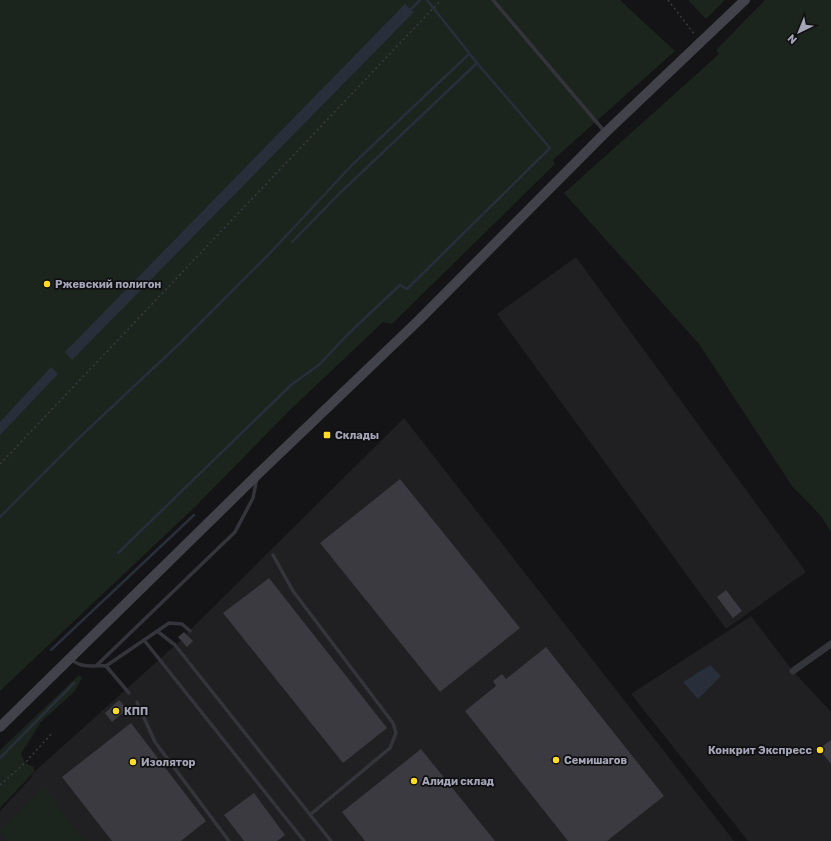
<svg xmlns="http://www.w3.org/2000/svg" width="831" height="841" viewBox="0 0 831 841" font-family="Rubik,sans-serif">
<rect width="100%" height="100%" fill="#141315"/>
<g fill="#201f22">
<polygon points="576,257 806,572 726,629 497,314"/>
<polygon points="404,418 734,841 0,841 0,811 31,778 34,772 181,640 193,641 186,634"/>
<polygon points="751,616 793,671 831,712 831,841 748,841 631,694"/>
</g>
<g fill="#1b241d">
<polygon points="0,0 620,0 675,51 553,160 555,164 392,324 383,322 288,412 196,506 0,691"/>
<polygon points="688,0 725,0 706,19"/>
<polygon points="765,0 831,0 831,532 821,516 792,486 699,344 564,193 719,54 716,50"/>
<polygon points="79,675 82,678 75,691 41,722 21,754 25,763 34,767 34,772 0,808 0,750"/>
<polygon points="44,787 84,841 6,841 0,830"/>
</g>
<g fill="#282f3a">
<polygon points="405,4 414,12 72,360 65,352"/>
<polygon points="51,367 58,374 0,435 0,422"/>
<polygon points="710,665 721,676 698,699 683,682"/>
</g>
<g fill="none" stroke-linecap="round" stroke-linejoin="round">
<g stroke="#282f3a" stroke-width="2.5">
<polyline points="411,9 420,0"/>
<polyline points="292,242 340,193 477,63"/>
<polyline points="0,517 81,436 178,345 271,252 352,165 469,54"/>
<polyline points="118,553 291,385 320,364 347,335 400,285 407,289 550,148 477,63 427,0"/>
<polyline points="51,650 194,515"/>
<polyline points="0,758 74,683"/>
</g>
</g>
<g fill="#3b3a40">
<polygon points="400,479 520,628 440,692 320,543"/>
<polygon points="269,578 387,728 343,763 223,613"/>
<polygon points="726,590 742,611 733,618 717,597"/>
<polygon points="184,632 193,641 187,647 178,637"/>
<polygon points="546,647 664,796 607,841 568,841 465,711 496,686 493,681 502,674 506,679"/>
<polygon points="119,700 127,709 112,722 105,713"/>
<polygon points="131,723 206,821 181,841 112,841 62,777"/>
<polygon points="831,740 831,764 819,749"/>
<polygon points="421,749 495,841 365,841 342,812"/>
<polygon points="254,793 285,835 277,841 244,841 224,815"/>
</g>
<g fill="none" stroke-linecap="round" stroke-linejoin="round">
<g stroke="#3a3b42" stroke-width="1.5" stroke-dasharray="2 3" stroke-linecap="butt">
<polyline points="668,0 695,35"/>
<polyline points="0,464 441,0"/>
<polyline points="0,785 25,763 52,733"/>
</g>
<g stroke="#34343b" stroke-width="3.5">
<polyline points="493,0 605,132"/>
<polyline points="273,555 293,591 393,723 396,733 390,748 311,814"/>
<polyline points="157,631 175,645 331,841"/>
<polyline points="144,640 304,841"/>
<path d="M 71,659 C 82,669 92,665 106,666 L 129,693"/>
<polyline points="97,665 235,532 253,498 257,478"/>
<polyline points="106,666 169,623 182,624 190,631"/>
<polyline points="137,702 155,742 229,841"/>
</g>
<polyline stroke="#34343b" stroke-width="7" points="793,671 831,644"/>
<polyline stroke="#42424b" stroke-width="10" points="0,727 258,474 419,320 603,135 745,0"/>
</g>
<g fill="#ffdb22" stroke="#0f0e10" stroke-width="1.5">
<circle cx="47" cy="284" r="4"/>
<rect x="323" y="431" width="8" height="8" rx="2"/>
<circle cx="116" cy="711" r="4"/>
<circle cx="820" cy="750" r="4"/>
<circle cx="556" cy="760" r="4"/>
<circle cx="133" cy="762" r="4"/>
<circle cx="414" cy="781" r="4"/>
</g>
<g text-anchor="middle" stroke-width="3.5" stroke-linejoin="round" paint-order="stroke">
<g font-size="11" font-weight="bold" fill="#a4a6b7" stroke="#0f0e10" text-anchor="start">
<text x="55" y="288">Ржевский полигон</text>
<text x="335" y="439">Склады</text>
<text x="124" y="715">КПП</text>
<text x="812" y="754" text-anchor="end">Конкрит Экспресс</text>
<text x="564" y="764">Семишагов</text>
<text x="141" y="766">Изолятор</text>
<text x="422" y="785">Алиди склад</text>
</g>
</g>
<g transform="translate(799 32) rotate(223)" stroke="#0f0e10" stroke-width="3" paint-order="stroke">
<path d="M0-3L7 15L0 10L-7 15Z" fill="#a4a6b7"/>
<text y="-6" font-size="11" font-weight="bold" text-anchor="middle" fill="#a4a6b7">N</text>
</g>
</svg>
